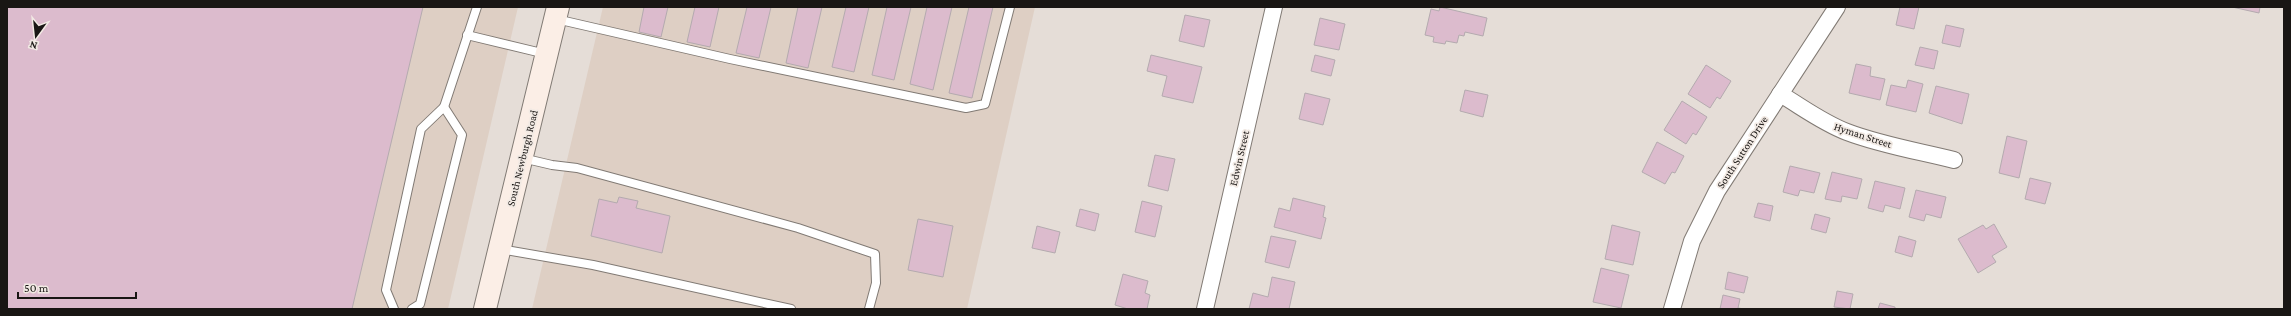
<svg xmlns="http://www.w3.org/2000/svg" width="2291" height="316" viewBox="0 0 2291 316" font-family="'Crimson Pro',serif">
<rect width="100%" height="100%" fill="#e5ddd7"/>
<g fill="#decfc4">
<polygon points="7,7 518,7 448,309 7,309"/>
<polygon points="603,7 1035,7 967,309 532,309"/>
</g>
<g fill="#dcbbcd" stroke="#b4aaaf">
<polygon points="7,7 423,7 352,309 7,309"/>
<polygon points="644,7 668,7 661,37 639,32"/>
<polygon points="695,7 719,7 710,47 687,42"/>
<polygon points="747,7 771,7 759,58 736,53"/>
<polygon points="798,7 822,7 808,68 786,63"/>
<polygon points="846,7 869,7 854,72 832,67"/>
<polygon points="887,7 911,7 894,80 872,75"/>
<polygon points="927,7 952,7 933,90 910,84"/>
<polygon points="969,7 993,7 972,98 949,93"/>
<polygon points="1440,7 1487,18 1483,36 1465,32 1464,36 1459,35 1457,43 1446,41 1445,44 1433,42 1434,37 1425,35 1431,9 1439,11"/>
<polygon points="1900,7 1919,7 1914,29 1896,25"/>
<polygon points="2232,7 2260,7 2259,13"/>
<polygon points="1185,15 1210,20 1204,47 1179,41"/>
<polygon points="1320,18 1345,24 1339,50 1314,45"/>
<polygon points="1946,25 1964,29 1960,47 1942,43"/>
<polygon points="1920,47 1938,51 1934,69 1915,65"/>
<polygon points="1151,55 1202,67 1193,103 1162,96 1167,76 1147,71"/>
<polygon points="1315,55 1335,60 1331,76 1311,71"/>
<polygon points="1856,64 1871,67 1870,76 1885,79 1880,100 1849,93"/>
<polygon points="1706,65 1731,81 1720,99 1717,97 1710,108 1688,94"/>
<polygon points="1908,80 1923,84 1916,112 1886,105 1891,85 1906,88"/>
<polygon points="1936,86 1969,94 1962,124 1929,113"/>
<polygon points="1465,90 1488,95 1483,117 1460,111"/>
<polygon points="1305,93 1330,99 1323,125 1299,119"/>
<polygon points="1682,101 1707,117 1696,135 1693,133 1686,144 1664,130"/>
<polygon points="2007,136 2027,141 2019,178 1999,173"/>
<polygon points="1657,142 1684,156 1675,173 1672,172 1665,184 1642,172"/>
<polygon points="1155,155 1175,159 1168,191 1148,186"/>
<polygon points="1790,166 1820,173 1814,193 1800,190 1798,196 1783,192"/>
<polygon points="1832,172 1862,179 1857,199 1842,196 1841,202 1825,199"/>
<polygon points="2030,178 2051,183 2045,204 2025,199"/>
<polygon points="1875,181 1905,188 1900,209 1885,205 1883,212 1868,208"/>
<polygon points="1916,190 1946,197 1941,218 1926,214 1924,221 1909,217"/>
<polygon points="619,197 638,201 636,208 670,216 662,253 591,236 599,199 617,203"/>
<polygon points="1293,198 1325,206 1323,217 1326,218 1321,239 1274,227 1279,208 1290,211"/>
<polygon points="1142,201 1162,206 1155,237 1135,232"/>
<polygon points="1758,203 1773,206 1770,221 1754,217"/>
<polygon points="1080,209 1099,214 1095,231 1076,226"/>
<polygon points="1815,214 1830,218 1826,233 1811,229"/>
<polygon points="918,219 953,226 943,277 908,270"/>
<polygon points="1994,224 2007,247 1992,256 1996,262 1978,273 1958,239 1983,225 1986,229"/>
<polygon points="1612,225 1640,232 1633,265 1605,259"/>
<polygon points="1037,226 1060,232 1055,253 1032,248"/>
<polygon points="1271,236 1296,241 1289,268 1265,262"/>
<polygon points="1899,236 1916,241 1912,257 1895,252"/>
<polygon points="1601,268 1629,275 1621,308 1593,302"/>
<polygon points="1728,272 1748,277 1744,293 1725,289"/>
<polygon points="1123,274 1148,281 1145,293 1150,295 1147,309 1128,309 1115,305"/>
<polygon points="1272,277 1295,282 1289,309 1249,309 1253,293 1268,297"/>
<polygon points="1837,291 1853,294 1850,309 1834,307"/>
<polygon points="1723,295 1740,299 1738,308 1744,309 1720,309"/>
<polygon points="1880,303 1895,307 1895,309 1878,309"/>
</g>
<g fill="none" stroke-linecap="round" stroke-linejoin="round">
<defs>
<g id="service">
<polyline points="556,19 730,59 966,108 985,104 1010,7"/>
<polyline points="467,35 546,54"/>
<polyline points="444,107 477,7"/>
<polyline points="522,158 552,165 577,168 798,228 875,254 876,283 869,309"/>
<polyline points="500,249 593,265 791,309"/>
<polyline points="394,309 386,290 421,129 444,107 462,135 420,304 412,309"/>
</g>
<g id="minor">
<path d="M 1780,94 C 1802,107 1823,123 1847,132 C 1881,145 1918,151 1954,160"/>
<polyline points="1205,309 1274,7"/>
<polyline points="1672,309 1692,241 1717,191 1837,7"/>
</g>
<polyline id="secondary" points="485,309 558,7"/>
</defs>
<use href="#service" stroke="#817a74" stroke-width="10"/>
<use href="#minor" stroke="#817a74" stroke-width="18"/>
<use href="#secondary" stroke="#817a74" stroke-width="24"/>
<use href="#service" stroke="#fff" stroke-width="8"/>
<use href="#minor" stroke="#fff" stroke-width="16"/>
<use href="#secondary" stroke="#fbeee6" stroke-width="22"/>
</g>
<g text-anchor="middle" stroke-width="3.5" stroke-linejoin="round" paint-order="stroke">
<g font-size="11" fill="#191614" stroke="#f2eae4">
<text transform="translate(1863 135) rotate(18)" y="4">Hyman Street</text>
<text transform="translate(1742 152) rotate(-57)" y="4">South Sutton Drive</text>
<text transform="translate(522 158) rotate(-76)" y="4">South Newburgh Road</text>
<text transform="translate(1239 158) rotate(-77)" y="4">Edwin Street</text>
</g>
</g>
<rect width="2291" height="316" fill="none" stroke="#191614" stroke-width="16"/>
<g transform="translate(36 36) rotate(195)" stroke="#f2eae4" stroke-width="3" paint-order="stroke">
<path d="M0-3L7 15L0 10L-7 15Z" fill="#191614"/>
<text y="-6" font-size="11" font-weight="bold" text-anchor="middle" fill="#191614">N</text>
</g>
<path d="M18 292v6h118v-6" fill="none" stroke="#191614" stroke-width="2"/>
<text x="24" y="292" font-size="12" fill="#191614" stroke="#f2eae4" stroke-width="3" paint-order="stroke">50 m</text>
</svg>
